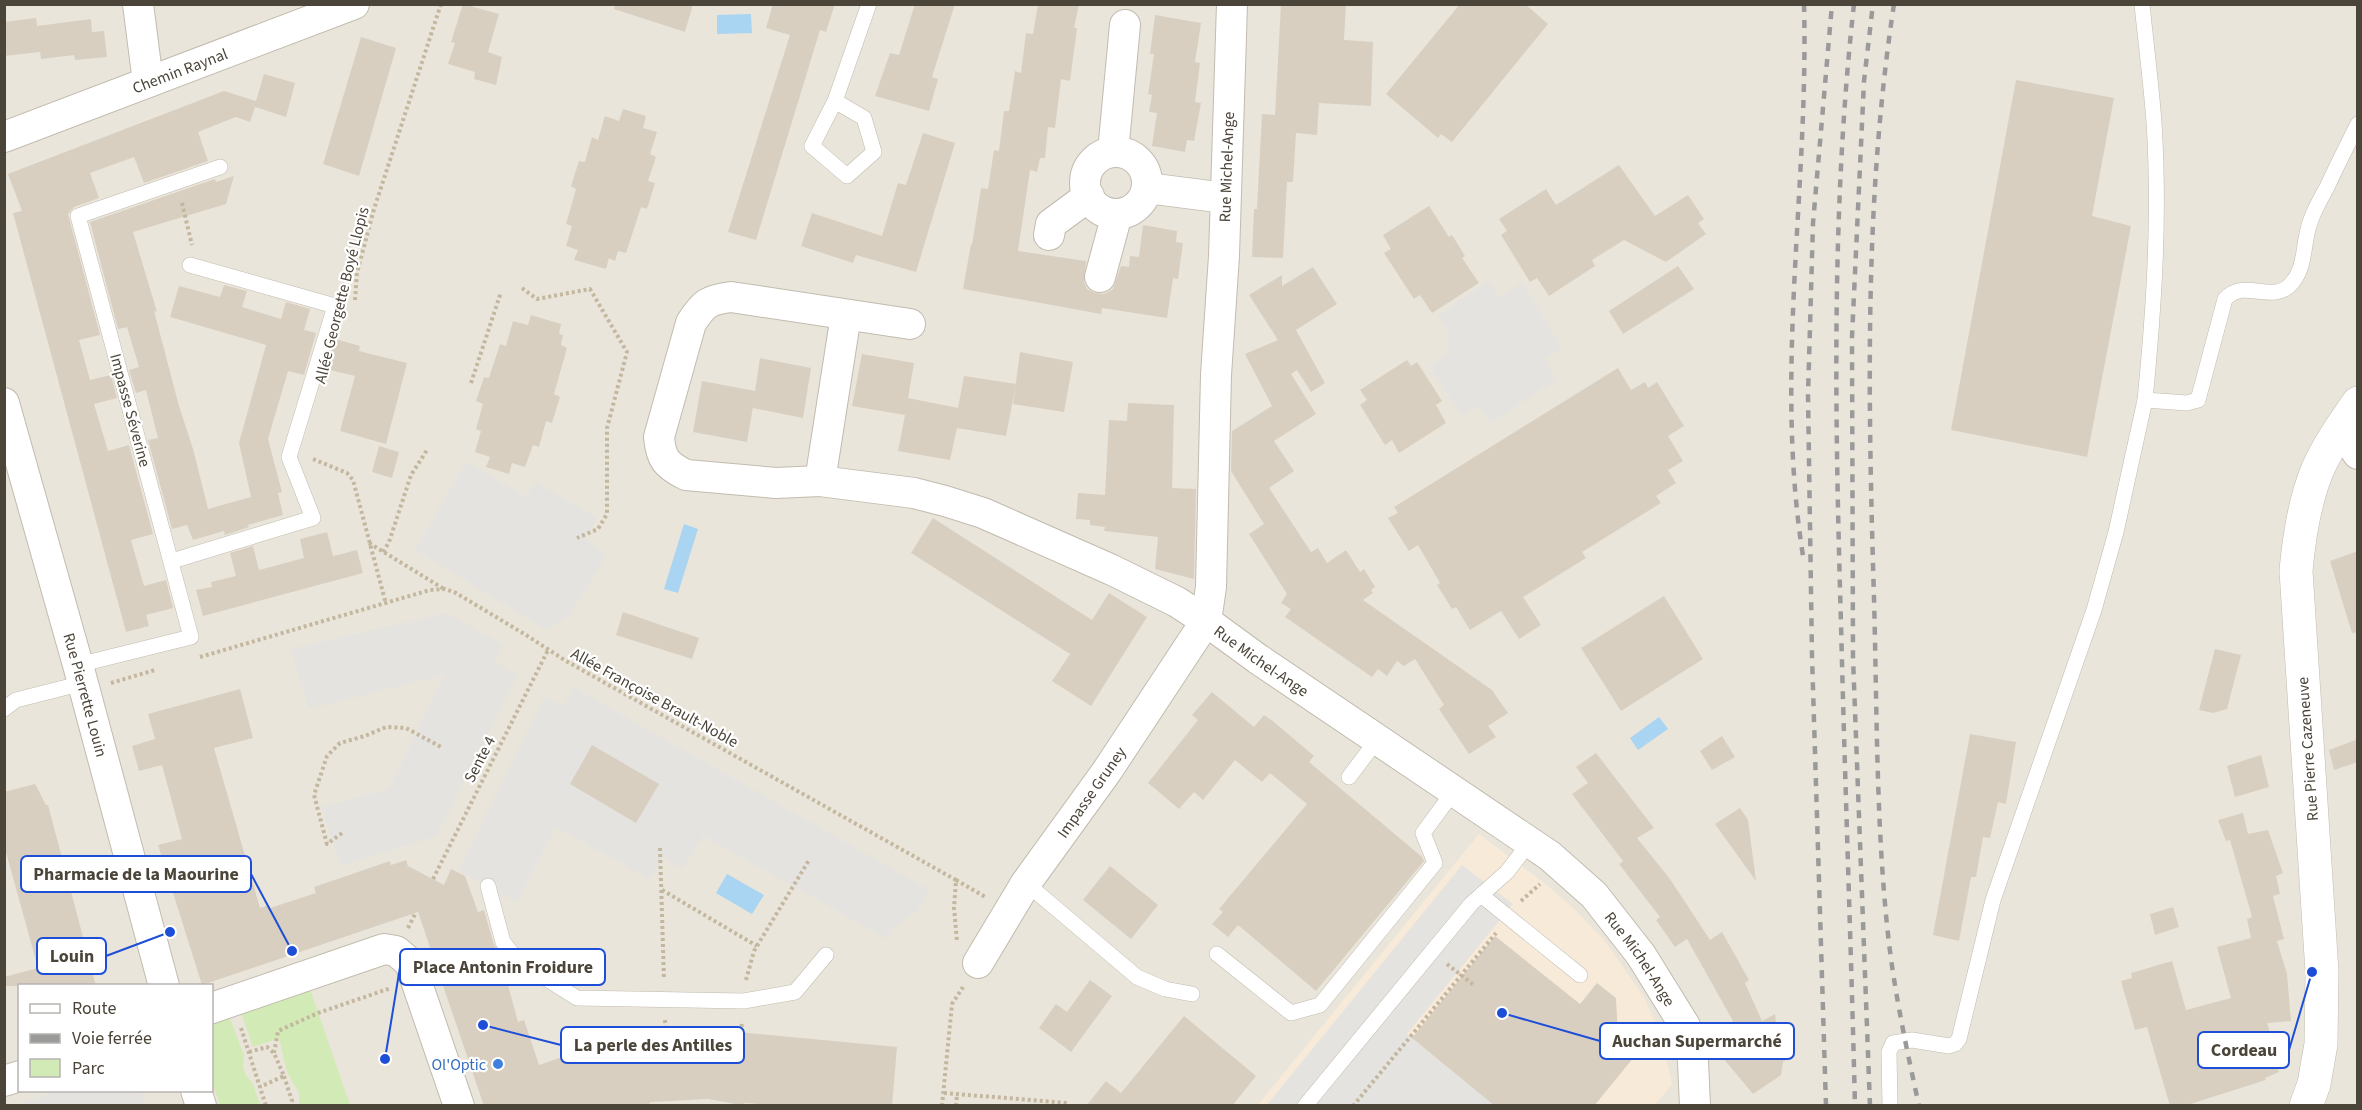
<svg xmlns="http://www.w3.org/2000/svg" width="2362" height="1110" viewBox="0 0 2362 1110" font-family="'Source Sans 3',sans-serif">
<rect width="100%" height="100%" fill="#f6f3ec"/>
<path fill="#eae5da" fill-rule="evenodd" d="M 5,5 L 2357,5 L 2357,1105 L 5,1106 ZM 20,986 L 212,986 L 212,1090 L 20,1090 Z"/>
<polygon fill="#f7ead8" points="1479,834 1547,885 1576,911 1605,941 1644,997 1661,1035 1672,1084 1655,1105 1257,1106"/>
<g fill="#d2eab5">
<polygon points="310,989 350,1105 299,1105 299,1093 287,1072 279,1038 253,1047 241,1012"/>
<polygon points="229,1016 244,1055 243,1066 246,1076 253,1084 260,1105 220,1105 212,1081 212,1021"/>
</g>
<g fill="#e5e3e0">
<polygon points="1488,281 1500,297 1522,282 1562,348 1545,359 1556,380 1491,423 1479,405 1462,417 1429,366 1447,355 1448,330 1438,315"/>
<polygon points="466,461 526,497 536,482 597,518 586,538 606,557 569,616 546,630 415,550"/>
<polygon points="446,613 503,644 495,662 518,675 437,836 341,866 321,807 389,789 444,675 309,709 290,649"/>
<polygon points="573,687 930,890 919,909 893,929 887,939 703,836 683,869 663,858 649,879 556,827 517,902 458,871 545,696 564,705"/>
<polygon points="1462,865 1513,904 1407,1034 1495,1105 1266,1106"/>
<polygon points="59,1090 140,1091 146,1105 14,1105"/>
</g>
<g fill="#a9d4f2">
<polygon points="751,14 752,33 717,34 717,15"/>
<polygon points="684,524 698,529 678,593 664,589"/>
<polygon points="1659,717 1668,729 1638,750 1630,738"/>
<polygon points="727,874 764,895 752,914 716,893"/>
</g>
<g fill="#d8cfc1">
<polygon points="463,4 499,14 488,52 502,57 496,85 474,79 475,72 448,64 455,43 451,42"/>
<polygon points="615,4 693,4 685,32 614,9"/>
<polygon points="773,4 835,4 826,32 820,30 756,240 728,232 790,35 766,28"/>
<polygon points="915,4 955,4 932,77 938,79 929,111 875,96 890,53 899,55"/>
<polygon points="1038,4 1079,4 1074,28 1077,28 1070,81 1061,79 1055,128 1048,127 1045,158 1040,158 1037,172 1030,170 1018,251 1086,261 1084,282 1087,289 1095,293 1104,294 1113,289 1121,266 1129,267 1130,256 1139,257 1143,225 1177,231 1176,242 1183,243 1178,279 1173,278 1167,318 1102,308 1101,314 963,289 971,244 972,245 981,188 988,189 994,150 999,151 1004,111 1009,111 1015,71 1021,73 1026,33 1033,34"/>
<polygon points="1281,4 1346,4 1344,40 1373,42 1371,106 1319,103 1317,135 1296,133 1293,182 1287,182 1283,258 1252,257 1254,209 1257,209 1262,114 1275,115"/>
<polygon points="1460,4 1525,4 1548,24 1452,142 1441,134 1438,138 1386,94"/>
<polygon points="1155,15 1201,23 1195,62 1200,63 1195,102 1201,103 1194,141 1187,140 1185,152 1152,146 1157,113 1149,112 1152,95 1148,94 1154,54 1150,54"/>
<polygon points="36,18 37,26 91,19 92,32 104,31 107,57 75,60 74,55 41,59 40,52 4,56 4,22"/>
<polygon points="361,37 396,48 359,176 323,164"/>
<polygon points="264,74 295,83 286,117 255,107 250,122 236,117 198,132 208,161 144,183 134,157 90,173 99,198 74,207 68,214 100,335 79,340 90,380 111,375 117,398 94,404 108,451 129,445 153,534 131,540 144,586 166,580 173,608 146,615 149,626 126,632 13,213 22,211 8,174 224,91 256,101"/>
<polygon points="2016,80 2114,98 2092,216 2131,226 2087,457 1951,430"/>
<polygon points="623,109 646,116 643,128 657,132 650,154 656,157 648,181 655,183 647,209 641,207 626,253 618,251 615,261 609,258 606,269 574,260 578,250 566,246 572,226 566,224 576,189 571,186 579,161 585,162 592,137 598,140 605,116 619,121"/>
<polygon points="923,133 955,143 916,272 856,255 853,263 801,246 812,213 882,236 898,183 906,185"/>
<polygon points="1619,165 1655,216 1688,195 1704,219 1698,223 1706,234 1666,262 1624,240 1592,260 1595,266 1549,296 1537,278 1530,282 1501,235 1507,231 1499,219 1546,189 1556,205"/>
<polygon points="234,176 226,204 133,232 157,312 154,311 179,406 193,449 208,509 251,497 239,443 266,345 170,317 179,286 220,297 224,285 247,291 242,307 281,319 286,302 310,309 304,330 316,333 304,375 288,371 268,439 282,492 278,493 283,515 248,525 249,527 225,535 224,531 193,540 187,525 172,529 148,440 158,438 146,390 136,393 129,370 139,367 127,327 118,329 90,222 215,179 216,182"/>
<polygon points="1429,206 1449,237 1452,235 1465,256 1462,258 1479,283 1432,313 1420,295 1414,299 1384,253 1391,249 1383,235"/>
<polygon points="1678,266 1694,289 1623,334 1609,311"/>
<polygon points="1313,267 1337,304 1296,330 1325,383 1311,392 1297,370 1291,374 1316,414 1274,441 1294,471 1269,488 1311,552 1318,548 1327,563 1346,550 1360,572 1364,569 1375,587 1371,590 1373,593 1363,600 1492,690 1508,713 1488,726 1496,737 1469,754 1439,709 1444,705 1415,659 1404,666 1397,661 1387,676 1378,669 1372,677 1285,617 1291,609 1281,603 1287,594 1249,534 1264,524 1231,471 1232,431 1272,406 1245,354 1278,340 1249,295 1282,275 1282,286"/>
<polygon points="531,315 561,324 559,334 563,335 561,345 567,348 554,394 560,397 552,423 546,421 539,447 533,445 525,467 512,463 509,474 486,467 490,457 475,452 481,431 476,429 483,404 476,401 484,377 489,378 500,344 506,346 513,321 528,325"/>
<polygon points="335,339 360,346 359,351 407,363 386,444 340,431 355,376 326,369"/>
<polygon points="1020,352 1073,362 1064,412 1013,404"/>
<polygon points="862,354 914,363 908,398 958,408 964,376 1016,384 1006,436 957,428 950,460 898,451 905,415 852,406"/>
<polygon points="760,358 811,368 803,418 753,408 754,401 747,442 693,432 702,381 755,391"/>
<polygon points="1407,360 1411,366 1417,362 1442,401 1436,405 1446,423 1399,453 1392,440 1385,445 1360,405 1367,400 1360,390"/>
<polygon points="1618,368 1631,390 1645,382 1648,388 1657,382 1684,426 1668,436 1683,461 1668,470 1676,483 1656,496 1661,503 1582,552 1586,558 1523,597 1541,625 1519,639 1501,611 1470,630 1456,607 1452,609 1437,585 1440,583 1418,545 1409,551 1388,518 1398,513 1394,507"/>
<polygon points="1128,403 1174,405 1172,488 1196,489 1194,579 1155,569 1158,537 1104,531 1105,527 1090,525 1090,520 1076,519 1078,493 1105,495 1109,420 1127,421"/>
<polygon points="379,446 399,452 392,478 372,472"/>
<polygon points="933,518 1092,620 1109,593 1147,617 1091,706 1052,681 1070,654 911,553"/>
<polygon points="327,532 333,556 357,550 363,573 203,616 196,590 212,587 211,582 236,576 230,553 253,546 259,570 304,558 300,539"/>
<polygon points="2358,551 2358,632 2352,633 2330,561"/>
<polygon points="1664,596 1703,659 1621,711 1581,648"/>
<polygon points="623,612 699,638 692,659 616,635"/>
<polygon points="2215,649 2241,655 2227,709 2213,713 2199,710"/>
<polygon points="240,689 253,738 214,748 260,908 269,905 270,908 316,893 314,887 390,861 391,865 406,860 408,866 444,885 451,869 465,876 478,912 484,910 494,945 502,956 507,973 505,974 518,1022 524,1020 539,1065 629,1034 670,1036 670,1033 738,1032 897,1047 892,1106 787,1106 745,1103 741,1105 708,1099 651,1102 646,1106 637,1104 632,1106 484,1106 418,912 202,985 158,845 182,839 162,765 139,771 132,746 155,739 148,714"/>
<polygon points="1212,692 1254,727 1264,715 1274,722 1314,756 1309,762 1422,857 1424,861 1316,991 1238,925 1228,937 1212,924 1223,912 1219,909 1307,804 1270,773 1262,782 1235,760 1203,800 1194,792 1179,809 1148,783 1198,720 1192,715"/>
<polygon points="1970,734 2016,742 2006,804 1998,802 1990,838 1983,837 1976,877 1971,877 1959,941 1933,935"/>
<polygon points="1722,736 1735,757 1712,770 1700,751"/>
<polygon points="2358,739 2358,762 2334,770 2329,750"/>
<polygon points="592,745 659,784 636,823 570,784"/>
<polygon points="1596,753 1654,828 1637,838 1670,879 1710,940 1722,932 1749,980 1745,983 1762,1021 1775,1014 1778,1036 1792,1055 1783,1062 1781,1075 1753,1094 1718,1052 1710,1036 1733,1021 1687,939 1675,947 1656,920 1660,917 1619,864 1623,861 1572,794 1588,783 1576,767"/>
<polygon points="2261,755 2269,787 2235,797 2227,766"/>
<polygon points="35,784 46,805 48,805 96,986 4,986 4,977 38,968 4,845 4,792"/>
<polygon points="1740,808 1748,820 1756,881 1715,824"/>
<polygon points="2243,813 2248,834 2268,830 2283,873 2276,876 2280,894 2273,896 2284,939 2277,941 2287,974 2291,1021 2267,1023 2275,1048 2272,1048 2279,1072 2265,1078 2266,1080 2184,1106 2170,1106 2147,1027 2135,1030 2121,981 2132,978 2131,973 2172,961 2186,1010 2231,998 2217,947 2251,938 2247,919 2252,917 2230,840 2226,841 2218,820"/>
<polygon points="1110,866 1158,905 1131,939 1083,900"/>
<polygon points="2173,907 2179,927 2155,935 2150,914"/>
<polygon points="1495,936 1580,1004 1597,983 1616,998 1618,1036 1638,1052 1594,1106 1495,1106 1412,1038"/>
<polygon points="1090,980 1112,996 1071,1052 1039,1028 1056,1004 1067,1012"/>
<polygon points="1184,1016 1256,1076 1232,1106 1086,1106 1106,1081 1121,1093"/>
</g>
<g fill="none" stroke-linecap="round" stroke-linejoin="round">
<defs>
<g id="service">
<path d="M 2142,4 C 2146,44 2151,83 2154,122 C 2160,216 2154,308 2145,400"/>
<polyline points="835,101 864,118 874,152 847,176 812,146 835,101 869,4"/>
<polyline points="172,561 313,518 289,457 335,306 190,265"/>
<polyline points="78,665 191,637 78,216 220,167"/>
<polyline points="4,709 16,700 83,683"/>
<polyline points="1349,777 1377,740"/>
<polyline points="1026,883 1137,977 1165,989 1192,994"/>
<polyline points="488,886 503,942 518,961 577,998 744,1001 795,992 826,955"/>
<polyline points="1481,895 1580,975"/>
<polyline points="1217,954 1291,1013 1320,1005 1435,863 1423,833 1454,791"/>
<polyline points="1305,1106 1471,904 1507,872 1530,842"/>
<path d="M 1890,1106 L 1889,1052 L 1893,1043 L 1912,1040 L 1949,1046 L 1955,1044 L 1959,1039 L 1993,900 L 2094,610 L 2116,532 L 2145,400 L 2187,403 L 2198,400 L 2225,299 C 2245,278 2269,303 2289,286 C 2304,272 2303,252 2307,234 C 2310,217 2319,202 2327,187 C 2337,166 2347,145 2358,124"/>
</g>
<g id="minor">
<polyline points="138,4 148,82"/>
<path id="s1" d="M 1232,4 L 1224,256 L 1216,375 L 1211,587 L 1206,621 L 1258,659 L 1550,856 L 1594,895 L 1641,955 L 1685,1026 L 1690,1041 L 1693,1062 L 1695,1106"/>
<path id="s2" d="M 4,137 L 354,4"/>
<polyline points="1113,152 1125,25"/>
<circle cx="1116" cy="183" r="31"/>
<polyline points="1147,188 1225,198"/>
<polyline points="1049,235 1051,224 1089,196"/>
<polyline points="1100,277 1117,214"/>
<path d="M 910,324 L 731,297 C 708,300 704,303 691,323 L 659,437 C 661,459 666,465 686,475 L 776,483 L 820,481 L 914,493 L 945,501 L 983,513 L 1112,570 L 1177,602 L 1206,621 L 1107,771 L 1026,883 L 978,963"/>
<path id="s3" d="M 4,403 L 78,665 L 164,986"/>
<polyline points="2337,434 2351,444 2358,454"/>
<polyline points="820,481 846,315"/>
<polyline points="212,1008 384,949 396,951 410,963 459,1106"/>
<polyline points="4,1081 20,1076"/>
<polyline points="196,1090 201,1106"/>
</g>
<path id="tertiary" d="M 2306,1106 L 2314,1084 L 2321,1044 L 2322,972 L 2296,571 C 2299,537 2304,503 2317,471 C 2327,447 2343,425 2358,403"/>
</defs>
<use href="#service" stroke="#c2bbae" stroke-width="16"/>
<use href="#minor" stroke="#c2bbae" stroke-width="32"/>
<use href="#tertiary" stroke="#c2bbae" stroke-width="34"/>
<g stroke="#c4b79f" stroke-width="4" stroke-dasharray="3 3" stroke-linecap="butt">
<polyline points="182,203 192,245"/>
<polyline points="522,288 537,299 590,289 627,352 607,428 607,514 598,529 577,538"/>
<polyline points="355,300 357,273 374,209 441,4"/>
<polyline points="471,383 501,292"/>
<polyline points="313,459 347,473 353,480 386,604"/>
<polyline points="369,543 444,589"/>
<polyline points="383,552 389,542 411,475 427,450"/>
<polyline points="200,657 430,590 445,589 456,593 526,635 566,661 956,880 954,908 957,941"/>
<polyline points="111,683 155,670"/>
<polyline points="342,833 327,844 314,795 327,756 340,743 365,736 386,727 406,728 443,748"/>
<polyline points="660,848 664,980"/>
<polyline points="433,879 548,650"/>
<polyline points="956,880 987,898"/>
<polyline points="662,890 757,946"/>
<polyline points="1521,901 1540,884"/>
<polyline points="408,928 416,912"/>
<polyline points="1447,964 1475,986"/>
<polyline points="746,980 754,951 809,860"/>
<polyline points="665,1020 666,1035"/>
<polyline points="241,1028 266,1106"/>
<polyline points="741,1033 742,1021"/>
<polyline points="249,1052 267,1047 274,1053 284,1076 260,1087"/>
<polyline points="274,1053 278,1031 318,1013 391,988"/>
<polyline points="284,1076 292,1101 291,1106"/>
<polyline points="944,1093 1068,1103 1068,1106"/>
<polyline points="942,1106 952,1004 963,987"/>
<polyline points="956,1106 957,1094"/>
<polyline points="1353,1106 1496,933"/>
</g>
<use href="#service" stroke="#fff" stroke-width="15"/>
<use href="#minor" stroke="#fff" stroke-width="30"/>
<use href="#tertiary" stroke="#fff" stroke-width="33"/>
<g stroke="#9a9a9a" stroke-width="4.5" stroke-dasharray="8 8" stroke-linecap="butt">
<path d="M 1804,4 C 1809,190 1773,377 1804,562"/>
<path d="M 1854,4 C 1831,209 1835,419 1841,624 C 1845,784 1851,945 1855,1106"/>
<path d="M 1894,4 C 1864,200 1868,400 1874,598 C 1877,707 1876,817 1887,925 C 1893,986 1906,1046 1919,1106"/>
<polyline points="1826,1106 1812,656 1808,395 1813,223 1832,4"/>
<polyline points="1870,1106 1853,658 1852,337 1864,81 1873,4"/>
</g>
</g>
<circle fill="#3f7fe0" stroke="#fff" stroke-width="2" cx="498" cy="1064" r="6"/>
<g text-anchor="middle" stroke-width="4.5" stroke-linejoin="round" paint-order="stroke">
<g font-size="16" fill="#4b4439" stroke="#fff">
<text dy="6" stroke="none"><textPath href="#s2" startOffset="188">Chemin Raynal</textPath></text>
<text transform="translate(1226 167) rotate(-88)" y="6">Rue Michel-Ange</text>
<text transform="translate(341 295) rotate(-76)" y="6">Allée Georgette Boyé Llopis</text>
<text transform="translate(131 410) rotate(75)" y="6">Impasse Séverine</text>
<text dy="6" stroke="none"><textPath href="#s1" startOffset="686">Rue Michel-Ange</textPath></text>
<text dy="6" stroke="none"><textPath href="#s3" startOffset="303">Rue Pierrette Louin</textPath></text>
<text transform="translate(655 697) rotate(29)" y="6">Allée Françoise Brault-Noble</text>
<text transform="translate(2307 749) rotate(-94)" y="6">Rue Pierre Cazeneuve</text>
<text transform="translate(479 759) rotate(-63)" y="6">Sente 4</text>
<text transform="translate(1091 792) rotate(-55)" y="6">Impasse Gruney</text>
<text dy="6" stroke="none"><textPath href="#s1" startOffset="1172">Rue Michel-Ange</textPath></text>
</g>
<g font-size="16" fill="#366cbe" stroke="#fff" text-anchor="end">
<text x="486" y="1070">Ol'Optic</text>
</g>
</g>
<path fill="none" stroke="#1d4ed8" stroke-width="2" d="M292 951L251 874M170 932L106 956M385 1059L400 967M1502 1013L1600 1041M483 1025L561 1045M2312 972L2289 1050"/>
<g fill="#1d4ed8" stroke="#fff" stroke-width="2">
<circle cx="292" cy="951" r="6"/>
<circle cx="170" cy="932" r="6"/>
<circle cx="385" cy="1059" r="6"/>
<circle cx="1502" cy="1013" r="6"/>
<circle cx="483" cy="1025" r="6"/>
<circle cx="2312" cy="972" r="6"/>
</g>
<g fill="#fff" stroke="#1d4ed8" stroke-width="2">
<rect x="21" y="856" width="230" height="36" rx="6"/>
<rect x="37" y="938" width="69" height="36" rx="6"/>
<rect x="400" y="949" width="205" height="36" rx="6"/>
<rect x="1600" y="1023" width="194" height="36" rx="6"/>
<rect x="561" y="1027" width="183" height="36" rx="6"/>
<rect x="2198" y="1032" width="91" height="36" rx="6"/>
</g>
<g font-size="18" text-anchor="middle" font-weight="bold" fill="#4b4439">
<text x="136" y="880">Pharmacie de la Maourine</text>
<text x="72" y="962">Louin</text>
<text x="503" y="973">Place Antonin Froidure</text>
<text x="1697" y="1047">Auchan Supermarché</text>
<text x="653" y="1051">La perle des Antilles</text>
<text x="2244" y="1056">Cordeau</text>
</g>
<rect width="2362" height="1110" fill="none" stroke="#4b4439" stroke-width="12"/>
<rect x="18" y="984" width="195" height="108" fill="#ffffff" stroke="#b7b4b0" stroke-width="1.5"/>
<rect x="30" y="1004" width="30" height="9" fill="#ffffff" stroke="#b7b4b0" stroke-width="1.5"/>
<text x="72" y="1014" font-size="18" fill="#4b4439">Route</text>
<rect x="30" y="1034" width="30" height="9" fill="#9a9a9a" stroke="#b7b4b0" stroke-width="1.5"/>
<text x="72" y="1044" font-size="18" fill="#4b4439">Voie ferrée</text>
<rect x="30" y="1059" width="30" height="18" fill="#d2eab5" stroke="#b7b4b0" stroke-width="1.5"/>
<text x="72" y="1074" font-size="18" fill="#4b4439">Parc</text>
</svg>
